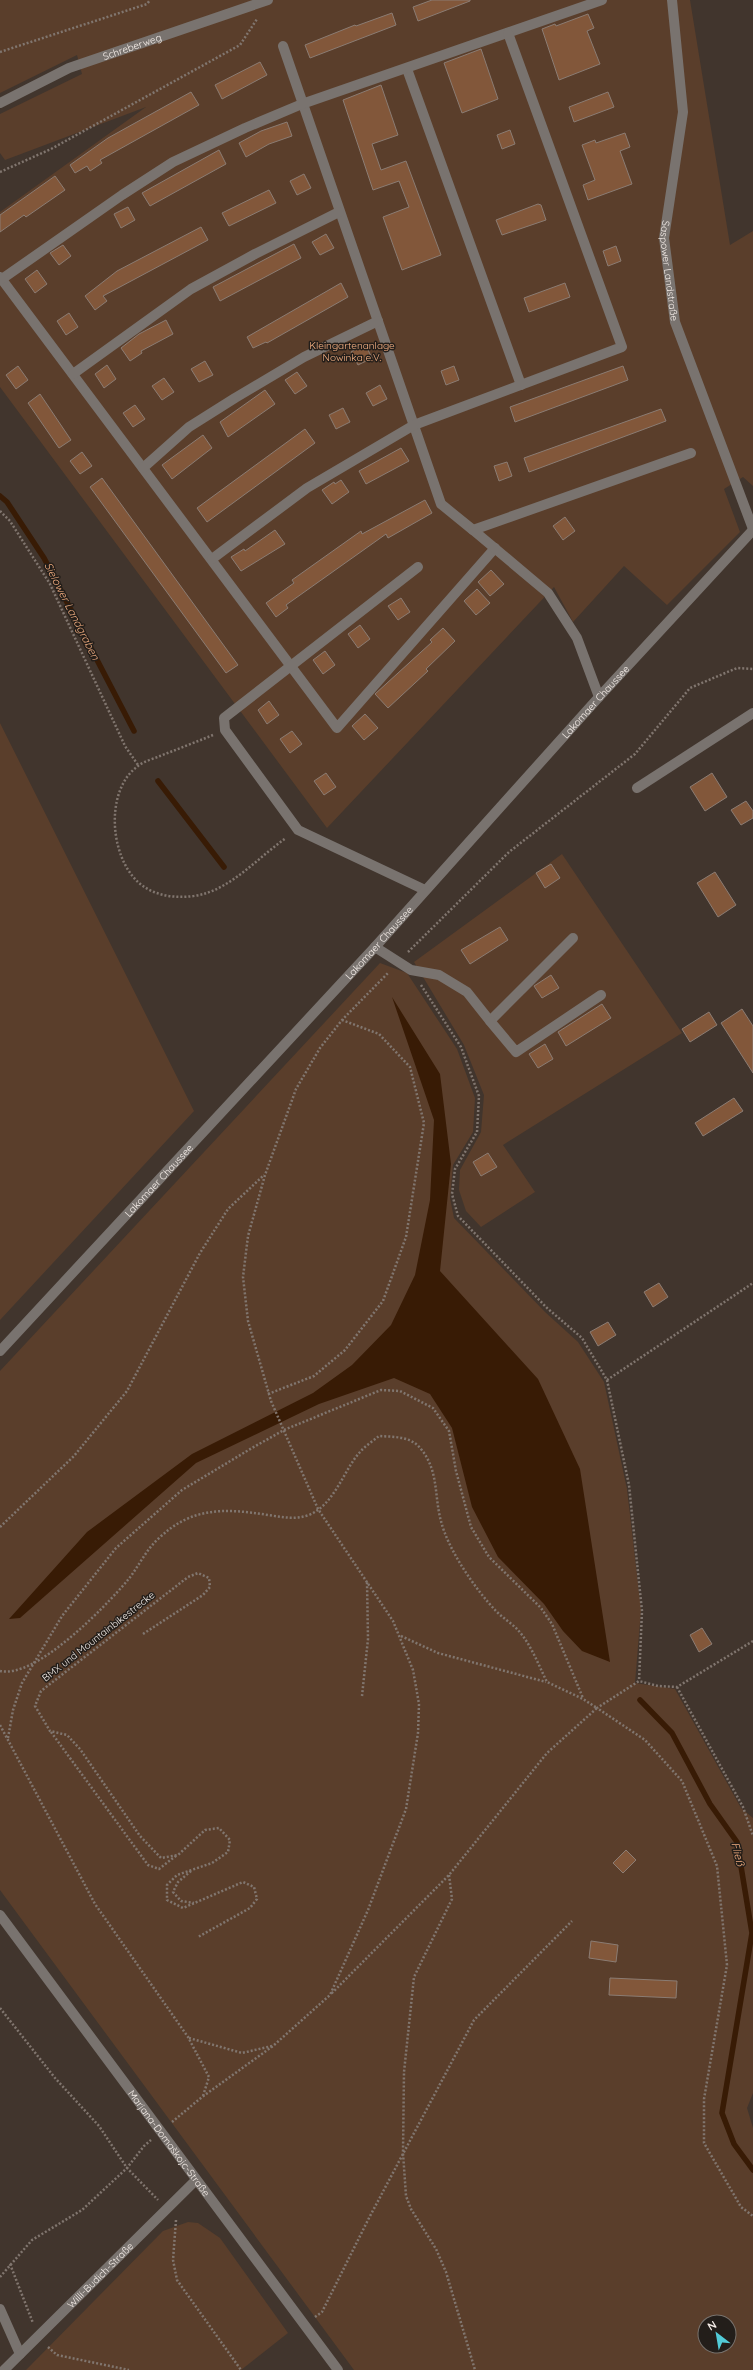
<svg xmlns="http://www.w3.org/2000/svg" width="753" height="2370" viewBox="0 0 753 2370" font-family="Quicksand,sans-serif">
<rect width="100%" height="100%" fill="#41352d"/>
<g fill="#5a3e2b" fill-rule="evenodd">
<polygon points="0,0 690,0 730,245 753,231 753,486 743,477 724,489 740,532 667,605 624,566 573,622 554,587 327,828 0,387 0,212 146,107 5,160 0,153 0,114 82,74 77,55 0,93"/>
<polygon points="0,723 194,1111 0,1320"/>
<polygon points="562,854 682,1033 503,1145 535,1192 481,1227 466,1211 459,1190 460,1170 481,1132 484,1095 464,1045 414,962"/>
<path d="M 380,963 L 407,973 L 457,1049 L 475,1098 L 473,1132 L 453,1165 L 450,1198 L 454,1218 L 545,1312 L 578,1342 L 604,1382 L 627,1489 L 641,1610 L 635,1683 L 675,1689 L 741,1808 L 753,1818 L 753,2093 L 747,2108 L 753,2128 L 753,2370 L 354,2370 L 0,1890 L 0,1371 ZM 705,2322 L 729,2322 L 729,2346 L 705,2346 Z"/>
<polygon points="188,2222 198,2223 220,2238 288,2333 241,2370 26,2370 163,2231"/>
</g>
<polygon fill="#381b05" points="392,997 440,1074 451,1164 440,1271 538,1379 580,1469 610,1662 582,1651 563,1631 544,1604 498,1557 472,1507 452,1428 430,1394 394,1378 319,1404 196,1463 20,1618 9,1619 87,1532 192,1454 313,1393 352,1365 391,1325 415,1275 430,1200 434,1120"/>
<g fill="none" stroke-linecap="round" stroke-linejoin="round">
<g stroke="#381b05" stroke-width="5.5">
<polyline points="0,496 7,502 44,558 134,731"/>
<polyline points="158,781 224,867"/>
<polyline points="640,1700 672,1733 710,1804 737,1842 752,1933 722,2113 734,2144 753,2170"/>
</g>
</g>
<g fill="#82573a" stroke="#8b7c73">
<polygon points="432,0 470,0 470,1 418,21 413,7"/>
<polygon points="392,13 396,25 310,58 305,45 355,25 356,26"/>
<polygon points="588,14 594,28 587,31 600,64 559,80 542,29 555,24 556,26"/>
<polygon points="481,49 498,99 462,113 444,63"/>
<polygon points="260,62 267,75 222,99 215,85"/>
<polygon points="381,85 398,135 372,144 381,170 406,161 441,255 402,270 383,217 409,207 399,181 373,190 343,100"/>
<polygon points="191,92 199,105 100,160 102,163 90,171 87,166 75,173 70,165 108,138"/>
<polygon points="608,92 614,107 574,122 569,107"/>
<polygon points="287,122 292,136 269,144 246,157 239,143 261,131"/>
<polygon points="510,130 515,144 502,149 497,135"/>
<polygon points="625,133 630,147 620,151 632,184 588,200 583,185 595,180 582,145 595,140 596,143"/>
<polygon points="219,150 226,164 150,206 142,193"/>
<polygon points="304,174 311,188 297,195 290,181"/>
<polygon points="55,176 65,190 26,217 24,215 0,232 0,215"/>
<polygon points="269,190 276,203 229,226 222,213"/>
<polygon points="538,204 541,205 546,220 502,235 496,220"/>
<polygon points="128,207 135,220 121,228 114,214"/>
<polygon points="201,227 208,240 103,296 107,301 95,310 85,296 117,271"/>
<polygon points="326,234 334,248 320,255 312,242"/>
<polygon points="294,244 301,258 220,301 213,287"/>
<polygon points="63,245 71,256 59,265 50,253"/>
<polygon points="616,246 621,261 608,266 603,251"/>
<polygon points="37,270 47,284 35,293 25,279"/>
<polygon points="341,283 348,297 267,343 266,342 253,348 247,337"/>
<polygon points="565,283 570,297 529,312 524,298"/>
<polygon points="69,313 78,327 66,335 57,321"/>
<polygon points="166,320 173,334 141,351 142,353 130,361 121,348 139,334"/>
<polygon points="365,344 372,358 358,365 351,352"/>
<polygon points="205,361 213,375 199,382 191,369"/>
<polygon points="107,365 116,379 104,388 95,374"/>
<polygon points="18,366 28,380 16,389 6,375"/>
<polygon points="454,366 459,380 446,385 441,371"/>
<polygon points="623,366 628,380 515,422 510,407"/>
<polygon points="297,372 307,386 295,394 285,380"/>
<polygon points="164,378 174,392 162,400 152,386"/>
<polygon points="380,385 387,399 373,406 366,393"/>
<polygon points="265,390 275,404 228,437 220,422"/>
<polygon points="40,394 71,440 59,448 28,403"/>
<polygon points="135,405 145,419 133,427 123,413"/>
<polygon points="343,408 350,422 336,429 329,415"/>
<polygon points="661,409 666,421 529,472 524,458"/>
<polygon points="305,429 315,443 207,522 197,508"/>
<polygon points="203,435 212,448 172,479 162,465"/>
<polygon points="401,448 409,461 366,484 359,471"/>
<polygon points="82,452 92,466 80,474 70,461"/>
<polygon points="507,462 512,476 499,481 494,466"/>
<polygon points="102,478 238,665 226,673 90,487"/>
<polygon points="341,480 349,492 332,504 322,490 334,482 335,484"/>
<polygon points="425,500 432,513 388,538 386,534 286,605 288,608 276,617 266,603 294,583 292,580 361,531 362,534"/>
<polygon points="565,517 575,531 563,540 553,526"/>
<polygon points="275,530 285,544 241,571 231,557 244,549 245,551"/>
<polygon points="491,570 504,584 490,596 478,582"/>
<polygon points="477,589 490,603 476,615 464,601"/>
<polygon points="401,598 410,612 398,620 388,606"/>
<polygon points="360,625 370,639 358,648 348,634"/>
<polygon points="443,628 455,641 426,669 428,671 388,708 375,694 432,642 430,640"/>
<polygon points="325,651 335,665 323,674 313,660"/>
<polygon points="269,701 279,715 267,724 258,710"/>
<polygon points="365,714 378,728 364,740 352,726"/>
<polygon points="292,731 302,744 290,753 280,739"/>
<polygon points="326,773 336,787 324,795 314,781"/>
<polygon points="712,773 727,797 705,811 690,787"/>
<polygon points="746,801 753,811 753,818 741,825 731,810"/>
<polygon points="551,864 560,878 545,888 536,873"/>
<polygon points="715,872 736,905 718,917 697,883"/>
<polygon points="500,927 508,940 470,964 461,950"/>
<polygon points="551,975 559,988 542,998 534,986"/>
<polygon points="602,1004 611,1018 566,1046 558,1032"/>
<polygon points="742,1009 753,1026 753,1073 721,1023"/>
<polygon points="709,1012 717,1025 690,1042 682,1029"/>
<polygon points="545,1044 553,1059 538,1068 529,1054"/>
<polygon points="734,1098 743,1111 703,1136 695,1123"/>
<polygon points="488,1153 497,1167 481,1176 473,1162"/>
<polygon points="659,1283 668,1297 653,1307 644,1292"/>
<polygon points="608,1322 616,1335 598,1346 590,1332"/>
<polygon points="702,1628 712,1644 699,1652 690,1635"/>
<polygon points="626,1850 636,1860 623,1873 613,1863"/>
<polygon points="591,1941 618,1945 616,1962 589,1958"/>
<polygon points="610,1978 677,1981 676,1998 609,1995"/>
</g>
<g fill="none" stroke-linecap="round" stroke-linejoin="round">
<g stroke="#81766f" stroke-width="2.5" stroke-dasharray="2 2" stroke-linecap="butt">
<polyline points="0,52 147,4 150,0"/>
<polyline points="0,172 51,149 240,45 257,19"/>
<polyline points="0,511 10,521 50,584 125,746 138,765"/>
<path d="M 213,735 C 196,742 178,749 160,756 C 153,759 144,761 138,766 C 103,791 110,863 143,886 C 161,899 188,899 207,893 C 238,882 260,856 286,838"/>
<polyline points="408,952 509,852 635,754 690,688 737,668 753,669"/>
<polyline points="421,985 461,1047 479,1096 477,1132 455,1169 452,1194 458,1216 547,1308 582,1338 607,1380 629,1485 642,1611 639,1681"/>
<polyline points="607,1380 753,1283"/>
<polyline points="268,1394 314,1376 345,1350 383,1301 406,1237 424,1123 410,1067 379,1034 342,1020"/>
<polyline points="0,1527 74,1456 127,1391 200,1253 228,1209 264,1175"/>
<polyline points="143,1634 203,1595 210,1587 209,1578 198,1573 188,1577 41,1691 35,1706 50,1731 67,1735 80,1749 140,1836 161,1858 178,1855 205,1830 219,1828 230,1840 228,1852 212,1863 177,1875 167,1885 167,1900 183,1908 243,1882 254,1887 257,1899 250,1908 198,1937"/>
<polyline points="401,1636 438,1653 546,1682"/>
<polyline points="753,1641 677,1687 658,1686 639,1681 597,1708 645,1740 682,1781 717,1866 727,1965 704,2099 704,2143 741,2207 753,2216"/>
<path d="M 0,1671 C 36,1679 105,1607 127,1581 C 138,1568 145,1551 158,1539 C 191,1507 224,1508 268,1515 C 282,1517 295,1520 309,1515 C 335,1504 343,1471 360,1452 C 365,1446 373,1441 379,1436 C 394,1437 411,1436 421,1449 C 439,1471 434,1496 441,1521 C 448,1550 476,1590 496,1611 C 503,1618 511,1623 517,1629 C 531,1644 538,1664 547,1682 L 583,1699 L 597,1708 L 547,1753 L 449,1875 L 331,1994"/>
<polyline points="677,1687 743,1807 753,1836"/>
<polyline points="362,1696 368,1639 367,1581"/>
<polyline points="0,1725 95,1904 188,2037 209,2077 203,2096"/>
<polyline points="51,1732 148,1865 159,1869 177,1855"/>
<polyline points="8,1738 13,1710 22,1683 62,1616 116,1548 182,1490 252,1448 284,1430 381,1390 400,1391 433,1408 449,1431 456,1471 471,1527 489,1557 541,1608 552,1624 583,1698"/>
<polyline points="191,1871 178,1882 173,1892 181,1901 194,1903"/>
<polyline points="449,1875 452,1899 414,1977 404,2072 403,2153 406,2196 411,2209 436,2249 446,2272 475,2370"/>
<polyline points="0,2008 55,2078 99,2126 127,2168 158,2200"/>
<polyline points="189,2038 242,2053 272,2046"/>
<polyline points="172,2122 202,2097 273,2046 330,1995 368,1910 406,1809 418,1733 419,1704 413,1670 393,1621 318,1509 271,1401 248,1321 243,1277 248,1236 265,1175 296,1089 320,1048 342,1020 389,972"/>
<polyline points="176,2220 173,2260 177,2280 241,2370"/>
<polyline points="10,2264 33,2323"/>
<polyline points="0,2277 32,2240 82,2210 127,2168 144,2146 151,2140"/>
<polyline points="315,2317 322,2312 369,2218 474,2020 572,1921"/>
<polyline points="48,2347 57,2355 129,2370"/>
</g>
<g stroke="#79736f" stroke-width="10">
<polyline points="283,46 441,504 473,530"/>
<polyline points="407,69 521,385"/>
<polyline points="0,277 337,728 495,548"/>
<polyline points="2,279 122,195 173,162 245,128 302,104 602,0"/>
<polyline points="73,374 191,289 255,254 339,212"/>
<polyline points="143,468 189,427 235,398 304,357 378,321"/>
<polyline points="212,559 307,488 414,425 622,347 508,33"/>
<polyline points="418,567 224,718 225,730 298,830 425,890"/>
<polyline points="599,697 577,638 548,593 473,530 691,453"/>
<polyline points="375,947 411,970 439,975 467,992 490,1021 573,938"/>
<polyline points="490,1021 516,1052 601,995"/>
<polyline points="0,2309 20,2354"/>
</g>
<g stroke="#79736f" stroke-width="10">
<path id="s1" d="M 672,0 L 683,112 L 664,238 L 675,322 L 753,529"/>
<path id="s2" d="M 0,103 L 69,68 L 268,0"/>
<polyline points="637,788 753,713"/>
<path id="s3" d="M 4,2370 L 196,2180"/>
</g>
<g stroke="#79736f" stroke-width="10">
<path id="s4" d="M 0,1351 L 375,947 L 599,697 L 753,530"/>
<path id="s5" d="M 0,1915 L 338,2370"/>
</g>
</g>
<g text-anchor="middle" stroke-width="3" stroke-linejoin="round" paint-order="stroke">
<g font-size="10" fill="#f5ede8" stroke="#231e1a">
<text dy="4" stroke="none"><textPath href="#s2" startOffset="144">Schreberweg</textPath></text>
<text dy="4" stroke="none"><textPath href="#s1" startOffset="273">Saspower Landstraße</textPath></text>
<text dy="4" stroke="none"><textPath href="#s4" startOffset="881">Lakomaer Chaussee</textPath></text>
<text dy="4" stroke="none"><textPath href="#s4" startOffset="557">Lakomaer Chaussee</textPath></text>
<text dy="4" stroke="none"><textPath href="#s4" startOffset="233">Lakomaer Chaussee</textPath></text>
<text transform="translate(98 1636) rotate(-38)" y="4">BMX und Mountainbikestrecke</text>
<text dy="4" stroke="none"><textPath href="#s5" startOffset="284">Marjana-Domaškojc-Straße</textPath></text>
<text dy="4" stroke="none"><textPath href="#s3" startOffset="135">Willi-Budich-Straße</textPath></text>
</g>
<g font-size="10" fill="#fab486" stroke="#231e1a">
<text x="352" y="349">Kleingartenanlage<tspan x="352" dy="12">Nowinka e.V.</tspan></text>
</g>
<g font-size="11" font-style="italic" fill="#f2ad7f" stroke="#231e1a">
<text transform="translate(72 611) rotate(63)" y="4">Sielower Landgraben</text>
<text transform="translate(738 1854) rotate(76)" y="4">Fließ</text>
</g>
</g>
<g transform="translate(717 2334) rotate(329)"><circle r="19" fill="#231e1a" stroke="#77716c"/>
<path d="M0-3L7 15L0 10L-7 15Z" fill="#52cbd7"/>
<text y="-6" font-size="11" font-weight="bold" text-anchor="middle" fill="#f5ede8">N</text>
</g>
</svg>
